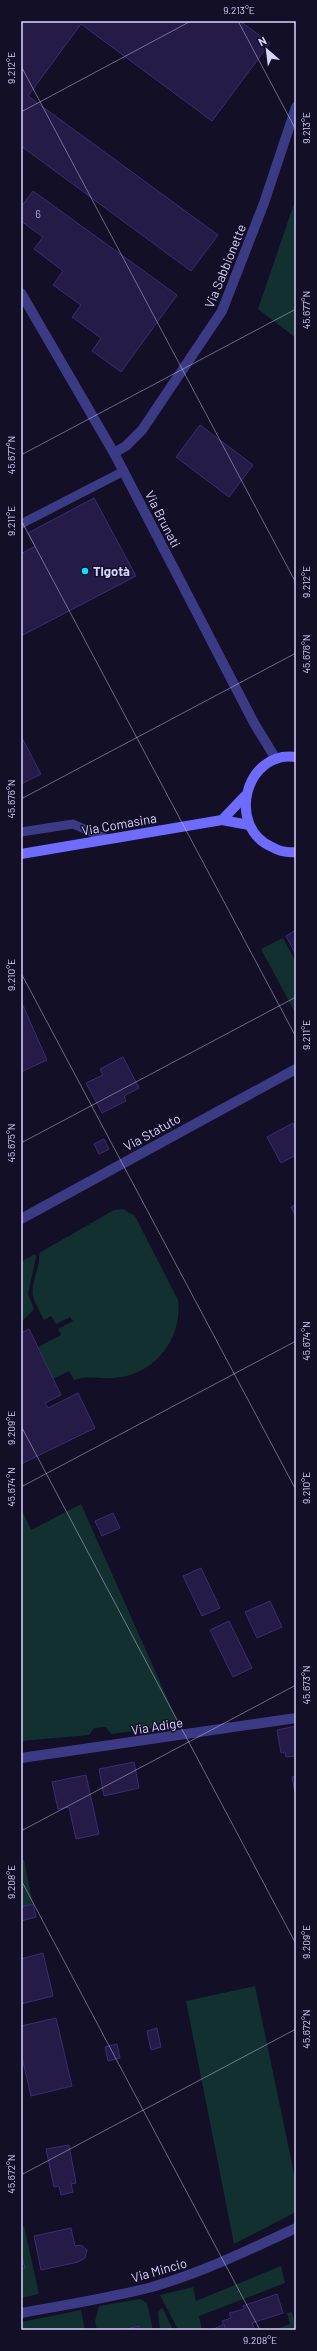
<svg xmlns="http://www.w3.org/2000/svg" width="317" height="2351" viewBox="0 0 317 2351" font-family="Barlow,sans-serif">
<rect width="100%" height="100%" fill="#130f26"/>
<g fill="#12302f">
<polygon points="296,198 296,338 258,309"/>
<polygon points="283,938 296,962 296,1014 261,949"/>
<path d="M 123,1209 L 135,1216 L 178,1300 C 183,1339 154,1376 113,1378 C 99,1379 88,1375 74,1380 L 69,1371 L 53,1379 L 38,1347 L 61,1335 L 58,1329 L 73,1321 L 70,1317 L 56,1324 L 51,1316 L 44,1320 C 40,1312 35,1304 33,1296 C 30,1282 41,1268 39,1253 L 114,1210 Z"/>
<polygon points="35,1254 36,1257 28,1294 34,1309 22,1321 21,1325 21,1262"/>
<polygon points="81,1504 179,1725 111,1734 106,1727 94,1728 89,1735 21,1741 21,1508 31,1530"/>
<polygon points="21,1860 24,1860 33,1904 21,1907"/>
<polygon points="255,1986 296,2183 296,2212 234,2244 186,2001"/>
<polygon points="24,2226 39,2294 21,2298 21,2269 25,2268 21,2253 21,2227"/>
<polygon points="281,2266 285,2283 199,2316 202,2330 178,2330 160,2295 193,2287 196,2301"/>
<polygon points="140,2299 147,2303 153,2330 139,2330 138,2326 124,2330 97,2330 95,2321 99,2306"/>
<polygon points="161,2308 163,2309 173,2330 160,2330 158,2313"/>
<polygon points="81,2310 85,2330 21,2330 21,2322"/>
<polygon points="292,2312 296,2330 274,2330 290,2324 287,2313"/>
</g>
<g fill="#241b47" stroke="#3b2d73">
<polygon points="21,21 240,21 270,43 212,121 81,24 28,96 218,235 191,271 21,146"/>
<polygon points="33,191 177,295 121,372 92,351 101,338 72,317 81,305 53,285 63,271 34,249 43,237 21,221 21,207"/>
<polygon points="200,425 253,465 229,497 176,457"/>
<polygon points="94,498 136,576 21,636 21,554 35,546 28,533"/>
<polygon points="21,736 41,774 21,784"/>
<polygon points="296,930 296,955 286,936"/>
<polygon points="21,1001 47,1060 21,1072"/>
<polygon points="123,1057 139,1088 124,1096 126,1101 102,1113 86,1083 103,1075 100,1069"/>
<polygon points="293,1123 294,1127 296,1126 296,1155 281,1163 267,1137"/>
<polygon points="104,1139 109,1149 99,1154 94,1144"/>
<polygon points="296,1204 296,1217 291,1207"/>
<polygon points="29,1329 61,1395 45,1403 48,1408 78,1393 95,1428 21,1464 21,1333"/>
<polygon points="113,1513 120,1528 102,1536 95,1521"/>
<polygon points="201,1568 220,1608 202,1616 183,1576"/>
<polygon points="270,1601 282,1627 257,1638 245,1612"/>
<polygon points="229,1621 252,1668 233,1677 210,1630"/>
<polygon points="296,1726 296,1756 286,1757 285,1752 281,1753 277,1730"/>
<polygon points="134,1762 139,1788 104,1796 99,1769"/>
<polygon points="86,1775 99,1834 76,1839 69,1807 58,1809 52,1782"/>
<polygon points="296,1776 296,1792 295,1793 292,1777"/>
<polygon points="33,1904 36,1917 21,1921 21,1907"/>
<polygon points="43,1953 53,1996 21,2004 21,1959"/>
<polygon points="56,2018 72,2086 31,2096 21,2053 21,2026"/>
<polygon points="157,2028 161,2047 151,2050 147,2031"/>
<polygon points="117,2044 120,2058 108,2061 105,2047"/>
<polygon points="69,2145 76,2183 71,2184 73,2192 61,2195 59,2186 54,2187 46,2149"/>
<polygon points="71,2228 75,2246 81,2245 87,2250 85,2258 78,2262 41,2270 34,2236"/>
<polygon points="21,2253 25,2268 21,2269"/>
<polygon points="277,2294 283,2313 252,2323 255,2330 226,2330 222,2321 231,2318 229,2313 244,2309 243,2306"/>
<polygon points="224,2324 226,2330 210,2330 214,2329"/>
<polygon points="138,2326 139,2330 124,2330"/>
</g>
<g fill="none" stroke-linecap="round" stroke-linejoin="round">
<g stroke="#3d3a85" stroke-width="9">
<polyline points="21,524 124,471"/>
<polyline points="21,832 73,824 107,839"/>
</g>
<g stroke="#3d3a85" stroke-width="10">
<polyline points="21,293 114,453 254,723 276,759"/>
<polyline points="114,453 126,446 142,430 222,311 264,203 296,107"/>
<polyline points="21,1219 296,1069"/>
<polyline points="21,1758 296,1718"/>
<path d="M 21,2313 C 65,2305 110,2298 152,2287 C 203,2272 249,2250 296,2228"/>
</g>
<g stroke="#6f6bff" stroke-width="10">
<path d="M 296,757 C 245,750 226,827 272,847 C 279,851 288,853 296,852"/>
<polyline points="222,820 245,796"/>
<polyline points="21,854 222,820 249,825"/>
</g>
</g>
<path fill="none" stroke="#d9d4ff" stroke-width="1" stroke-opacity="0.45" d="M 238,21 L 296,130M 21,66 L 296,583M 21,112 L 191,21M 21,455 L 296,309M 21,520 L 296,1037M 21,799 L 296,653M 21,973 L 296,1490M 21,1143 L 296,997M 21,1426 L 296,1944M 21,1487 L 296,1341M 21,1831 L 296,1685M 21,1880 L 260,2330M 21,2175 L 296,2029"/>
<circle fill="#00e5ff" stroke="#130f26" stroke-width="1.5" cx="85" cy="571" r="4"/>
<g text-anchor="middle" stroke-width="3" stroke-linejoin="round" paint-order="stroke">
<g font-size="11" fill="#aca6d1">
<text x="38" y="218">6</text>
</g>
<g font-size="13" fill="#d9d4ff" stroke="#130f26">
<text transform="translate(225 266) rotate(-68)" y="5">Via Sabbionette</text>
<text transform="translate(163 519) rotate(63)" y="5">Via Brunati</text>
<text transform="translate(119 824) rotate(-10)" y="5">Via Comasina</text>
<text transform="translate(152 1132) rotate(-29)" y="5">Via Statuto</text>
<text transform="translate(157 1726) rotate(-9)" y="5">Via Adige</text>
<text transform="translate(159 2270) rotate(-16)" y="5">Via Mincio</text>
</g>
<g font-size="13" font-weight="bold" fill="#d9d4ff" stroke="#130f26" text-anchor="start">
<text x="93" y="576">Tigotà</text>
</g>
</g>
<rect width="317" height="2351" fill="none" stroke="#130f26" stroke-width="44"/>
<g transform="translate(267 50) rotate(332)" stroke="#130f26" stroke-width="3" paint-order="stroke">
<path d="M0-3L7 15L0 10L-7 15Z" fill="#d9d4ff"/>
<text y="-6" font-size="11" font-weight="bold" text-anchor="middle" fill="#d9d4ff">N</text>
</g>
<rect x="22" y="22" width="273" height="2307" fill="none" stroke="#d9d4ff" stroke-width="1.5"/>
<g font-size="10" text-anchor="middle" fill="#d9d4ff">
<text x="239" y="14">9.213°E</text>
<text transform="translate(11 68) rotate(-90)" y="4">9.212°E</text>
<text transform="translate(306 128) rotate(-90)" y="4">9.213°E</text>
<text transform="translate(306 310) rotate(-90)" y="4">45.677°N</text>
<text transform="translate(11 455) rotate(-90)" y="4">45.677°N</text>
<text transform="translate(11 521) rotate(-90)" y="4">9.211°E</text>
<text transform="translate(306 582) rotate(-90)" y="4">9.212°E</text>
<text transform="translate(306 654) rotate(-90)" y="4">45.676°N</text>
<text transform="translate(11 799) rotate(-90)" y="4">45.676°N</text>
<text transform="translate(11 975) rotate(-90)" y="4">9.210°E</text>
<text transform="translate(306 1035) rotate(-90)" y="4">9.211°E</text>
<text transform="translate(11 1143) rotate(-90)" y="4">45.675°N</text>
<text transform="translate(306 1341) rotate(-90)" y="4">45.674°N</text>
<text transform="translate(11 1428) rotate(-90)" y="4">9.209°E</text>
<text transform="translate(11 1487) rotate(-90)" y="4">45.674°N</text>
<text transform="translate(306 1488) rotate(-90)" y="4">9.210°E</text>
<text transform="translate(306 1685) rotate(-90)" y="4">45.673°N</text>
<text transform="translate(11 1882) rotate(-90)" y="4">9.208°E</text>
<text transform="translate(306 1942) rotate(-90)" y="4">9.209°E</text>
<text transform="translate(306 2029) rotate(-90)" y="4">45.672°N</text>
<text transform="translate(11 2174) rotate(-90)" y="4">45.672°N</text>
<text x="260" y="2344">9.208°E</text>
</g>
</svg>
